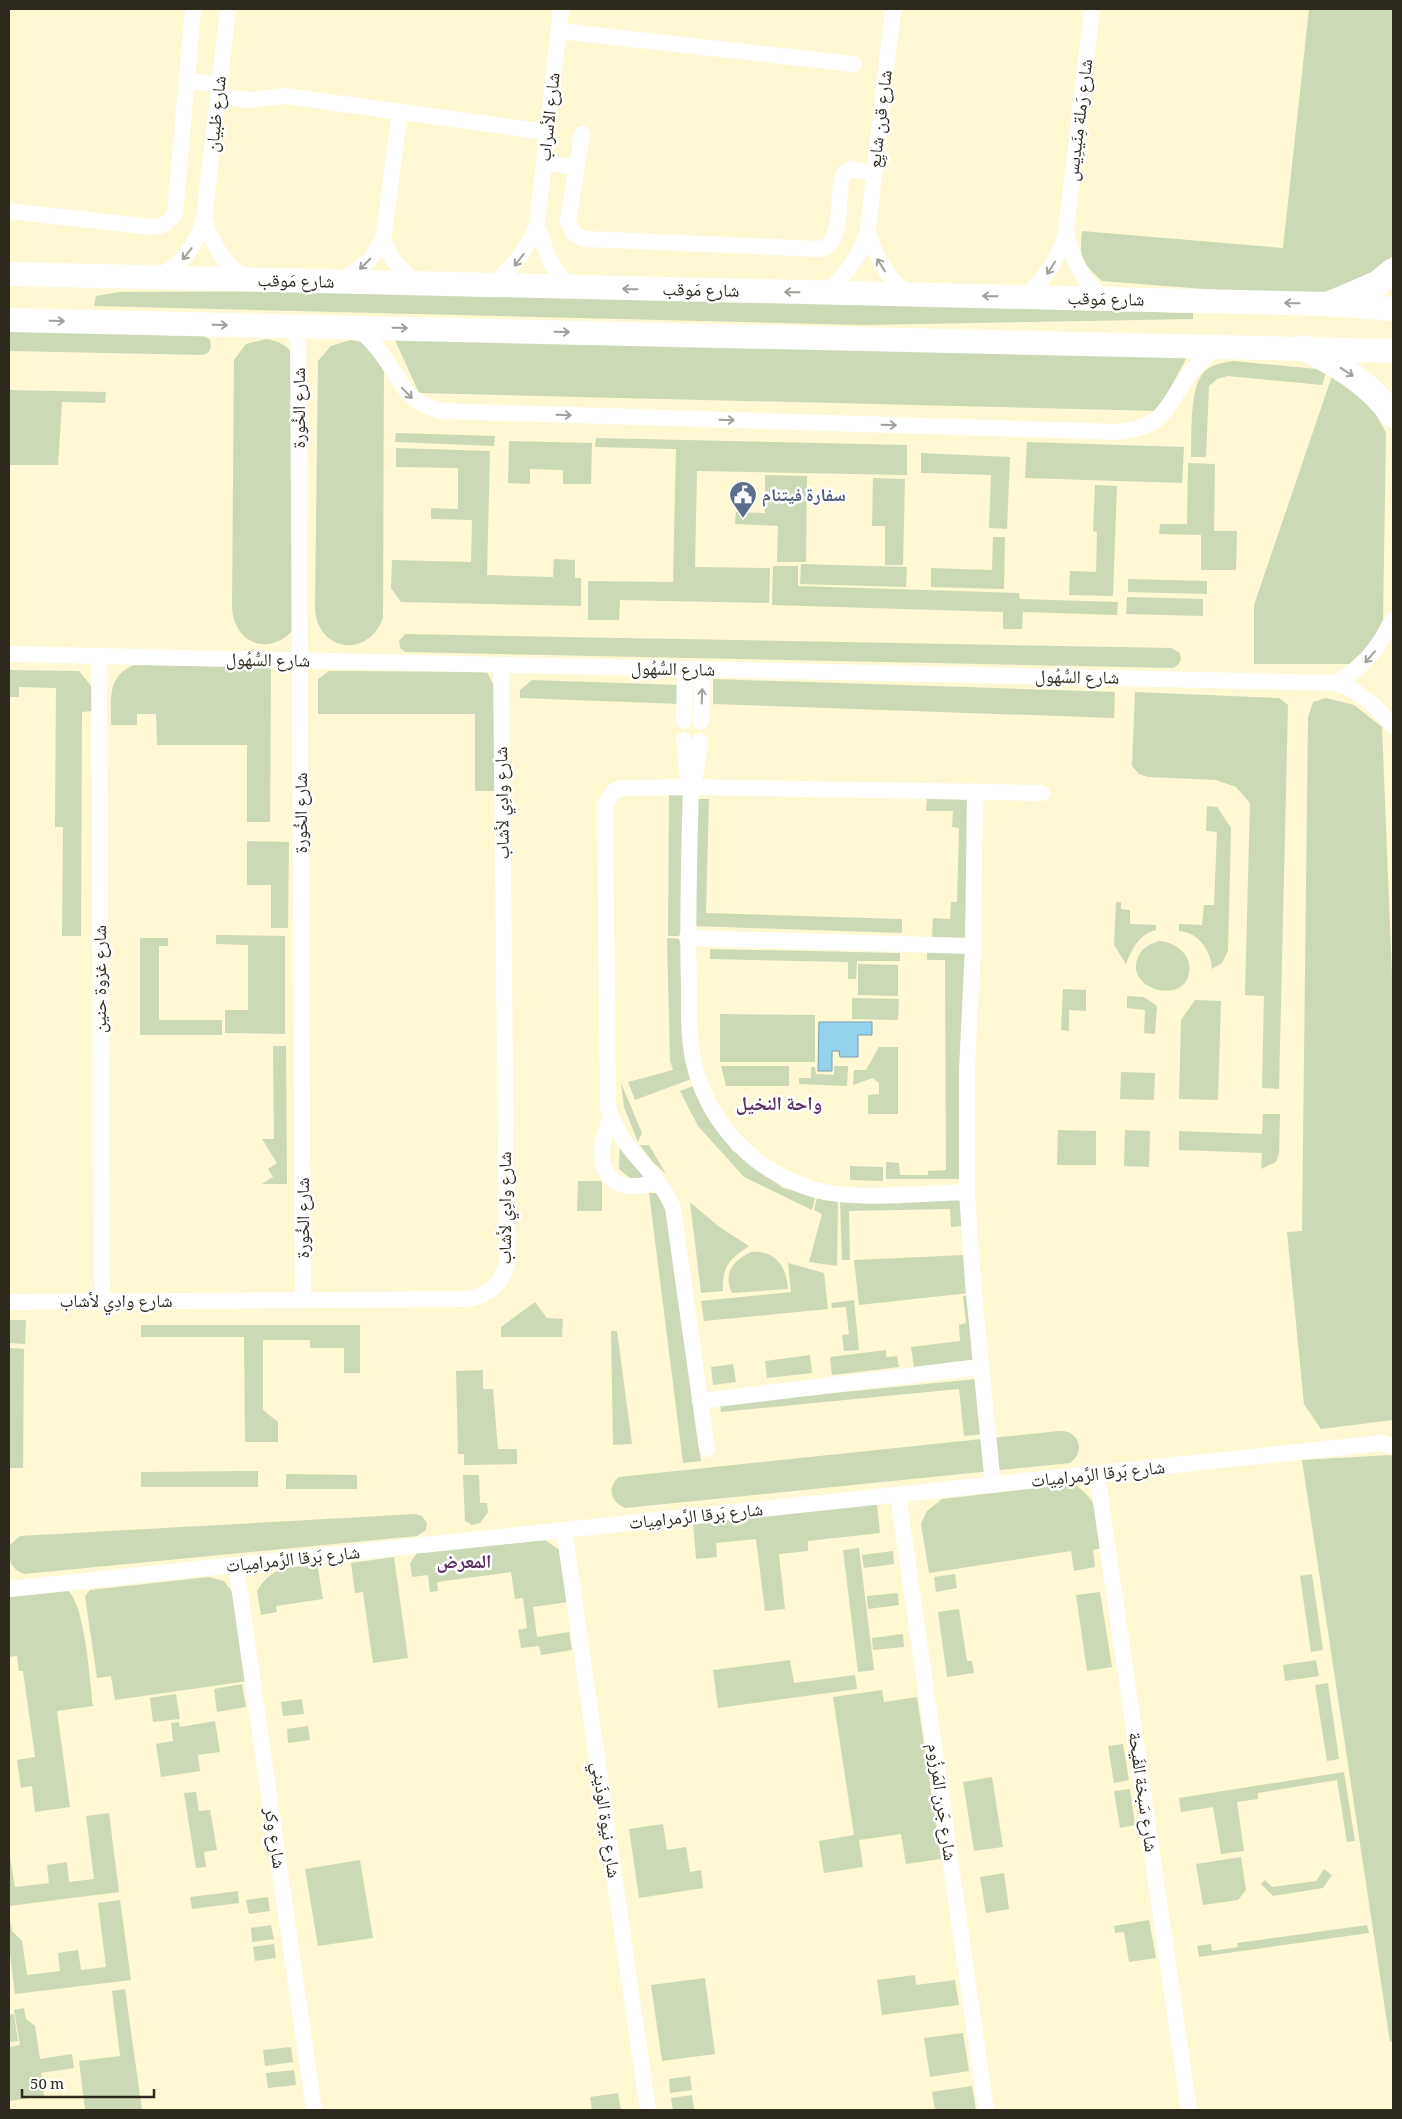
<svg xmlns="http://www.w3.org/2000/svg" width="1402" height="2119" viewBox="0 0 1402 2119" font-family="Georgia,'Noto Naskh Arabic',serif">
<rect width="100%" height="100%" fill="#fef8d3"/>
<g fill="#cbd9b7">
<path d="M 1309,9 L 1393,9 L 1393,255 L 1374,280 L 1345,296 L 1293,296 L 1102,281 C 1082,263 1079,258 1082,231 L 1283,248 Z"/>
<polygon points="346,291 1193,313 1193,319 862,325 94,306 96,296 119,292"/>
<path d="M 9,331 L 204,336 L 210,340 C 212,348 210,353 203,355 L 9,351 Z"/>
<path d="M 266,339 C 279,341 286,345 295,356 L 296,627 C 272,657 234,646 232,607 L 234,360 L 246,344 Z"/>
<path d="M 351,340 L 362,342 L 384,369 L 383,618 C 368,659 317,652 315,608 L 318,361 L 331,346 Z"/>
<polygon points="395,340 1187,357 1158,411 419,393"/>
<path d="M 1233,361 L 1327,370 L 1322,385 L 1228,376 L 1217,379 L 1209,386 L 1206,457 L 1191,457 C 1192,436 1189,388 1204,372 C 1212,364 1222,363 1233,361 Z"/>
<polygon points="1332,376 1372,407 1386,433 1383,620 1370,645 1349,664 1254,664 1254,605"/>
<polygon points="9,390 106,392 105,403 62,402 58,465 9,465"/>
<polygon points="396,433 495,436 494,446 395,442"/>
<polygon points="596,438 907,445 907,475 697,471 695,567 770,568 769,603 620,600 619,620 588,620 588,581 673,582 676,449 595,447"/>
<polygon points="509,441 592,443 591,484 563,484 563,470 530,469 530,484 508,483"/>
<polygon points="1027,442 1184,447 1182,483 1025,478"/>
<polygon points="396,448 490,451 487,575 553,577 554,559 575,560 575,578 581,578 581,606 401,602 391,588 392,560 471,562 472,520 431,519 431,508 458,509 458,468 396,467"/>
<polygon points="921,453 1010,457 1007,529 989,528 991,475 921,473"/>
<polygon points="1188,463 1215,464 1214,531 1237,531 1236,570 1201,570 1201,535 1159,534 1160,524 1187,524"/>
<polygon points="765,475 807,476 806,562 777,562 778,526 735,524 736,512 765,513"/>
<polygon points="873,478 905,479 903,565 885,565 885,526 872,526"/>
<polygon points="1095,485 1117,486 1113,596 1069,595 1070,571 1096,572 1097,532 1093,531"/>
<polygon points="993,537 1005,537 1004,589 931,587 931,568 992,570"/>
<polygon points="801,564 907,567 906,587 800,584"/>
<polygon points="773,566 798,566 798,586 1019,593 1020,599 1118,602 1117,615 1023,612 1022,629 1003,629 1003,612 772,605"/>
<polygon points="1128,579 1207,581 1207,594 1128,592"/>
<polygon points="1127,597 1203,599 1203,616 1126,614"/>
<path d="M 405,634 L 1171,648 L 1179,652 C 1183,659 1180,665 1173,668 L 405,652 L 400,648 L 399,641 Z"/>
<path d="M 134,665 L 271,667 L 270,822 L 247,822 L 247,745 L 157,745 L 156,714 L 137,714 L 137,725 L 111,725 C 111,699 107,676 134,665 Z"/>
<polygon points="9,670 79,671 92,687 92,711 82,712 81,936 62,936 63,827 55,827 56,688 19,687 19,697 9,697"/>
<polygon points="329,671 487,672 497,692 497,791 475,791 475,714 318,714 318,679"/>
<polygon points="713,679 1115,692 1114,718 713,704"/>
<polygon points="532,680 680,685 680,704 520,698 520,690"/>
<polygon points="1135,692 1279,698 1288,705 1279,1089 1262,1088 1264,996 1245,995 1250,803 1236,787 1216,780 1148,777 1139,774 1132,766"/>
<polygon points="1326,698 1354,705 1382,727 1393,1001 1393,1420 1321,1429 1304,1404 1287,1232 1302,1231 1308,717 1313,702"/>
<polygon points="669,795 685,795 683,936 668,936"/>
<polygon points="927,798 970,800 965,939 932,938 933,918 950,919 951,902 957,902 959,828 952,827 953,811 926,811"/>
<polygon points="697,799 709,799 706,913 902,919 902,933 693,926"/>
<path d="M 1207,806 L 1217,807 L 1231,828 L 1228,951 L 1222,963 L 1212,969 C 1211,950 1198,932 1179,931 L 1179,924 L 1202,925 L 1204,905 L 1214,905 L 1217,832 L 1206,831 Z"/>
<polygon points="247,841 289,842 288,928 271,928 271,885 247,885"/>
<path d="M 1116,902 L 1121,902 L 1121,909 L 1130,910 L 1130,924 L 1156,925 L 1156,930 C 1139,934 1132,949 1126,964 L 1114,945 Z"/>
<polygon points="216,935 285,936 285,1034 225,1033 225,1010 248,1010 248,945 216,944"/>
<polygon points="140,938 168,938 168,946 159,946 159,1020 222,1020 222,1035 140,1035"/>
<polygon points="667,938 684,939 694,1078 635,1100 628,1082 673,1070 670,1060"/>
<path d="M 1159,941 C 1177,942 1195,957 1188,977 C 1179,1003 1128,989 1137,960 C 1140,949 1149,944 1159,941 Z"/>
<polygon points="710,949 900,953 900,961 857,961 856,979 848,979 848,962 710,959"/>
<polygon points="927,949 966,949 967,1179 886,1179 886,1162 899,1163 900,1175 928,1175 928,1171 946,1170 945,960 927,960"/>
<polygon points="858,964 898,965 898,996 858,995"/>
<polygon points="1063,989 1086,990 1086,1011 1069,1010 1069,1031 1061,1030"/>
<polygon points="1127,996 1144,997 1157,1006 1155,1034 1144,1033 1145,1010 1127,1008"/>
<polygon points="852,998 899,999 898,1020 852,1019"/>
<polygon points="1195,1000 1221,1001 1218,1100 1179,1099 1181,1020"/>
<polygon points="720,1014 815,1015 815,1062 720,1062"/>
<polygon points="273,1046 286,1046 287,1184 262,1184 273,1177 268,1169 277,1163 262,1139 274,1139"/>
<polygon points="879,1047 898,1047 898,1114 868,1114 868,1095 879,1094 879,1083 873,1078 853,1085 854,1070 866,1070"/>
<polygon points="721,1066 789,1066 789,1086 726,1086"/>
<polygon points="834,1066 848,1066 847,1086 799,1084 799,1078 811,1078 811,1067 815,1067 816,1074 834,1075"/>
<polygon points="1121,1072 1155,1073 1154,1100 1120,1099"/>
<polygon points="621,1083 642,1133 638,1142 624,1107"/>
<polygon points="693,1086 732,1150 783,1188 816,1195 812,1210 744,1177 698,1126 680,1091"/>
<polygon points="1263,1114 1280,1114 1279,1153 1276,1162 1261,1169 1262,1153 1179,1150 1179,1131 1262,1134"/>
<polygon points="1058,1130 1096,1131 1096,1165 1057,1165"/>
<polygon points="1125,1130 1150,1131 1149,1167 1124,1166"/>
<polygon points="620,1137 650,1178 630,1178 619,1169"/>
<polygon points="640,1145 649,1145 666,1174 652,1161"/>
<polygon points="850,1166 883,1167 883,1181 850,1180"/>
<polygon points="578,1181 602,1181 602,1211 577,1211"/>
<polygon points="649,1193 665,1193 671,1200 701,1461 683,1463"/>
<polygon points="818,1194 838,1200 837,1266 809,1262 822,1214 814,1210"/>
<polygon points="961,1199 962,1226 951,1227 950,1209 849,1211 850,1260 842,1260 840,1201"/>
<path d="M 690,1202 L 718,1226 L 749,1246 C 729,1260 722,1266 723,1291 L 701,1293 Z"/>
<path d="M 751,1252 C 776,1250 786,1266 788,1289 L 732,1293 C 723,1274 732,1261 751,1252 Z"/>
<polygon points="965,1255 969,1293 859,1305 854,1260"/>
<polygon points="788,1263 824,1273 828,1309 704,1321 701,1301 791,1292"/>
<polygon points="970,1295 978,1359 914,1367 911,1347 960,1341 959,1325 966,1323 963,1296"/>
<polygon points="854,1300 859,1350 844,1351 842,1335 849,1334 846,1307 832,1308 831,1303"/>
<polygon points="535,1302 547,1318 563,1319 562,1337 501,1337 501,1327"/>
<polygon points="9,1320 26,1320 25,1344 9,1343"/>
<polygon points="141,1325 360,1325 360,1373 344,1373 344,1348 310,1348 310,1340 263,1340 263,1410 278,1422 278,1442 245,1442 244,1337 141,1337"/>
<polygon points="611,1331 617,1331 632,1444 613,1445"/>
<polygon points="10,1348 24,1349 23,1468 9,1468"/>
<polygon points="886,1350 886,1357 897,1356 899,1367 832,1375 830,1357"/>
<polygon points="810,1355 812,1373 767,1378 765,1361"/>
<polygon points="733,1364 736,1382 713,1385 711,1367"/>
<polygon points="483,1370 483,1389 493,1389 498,1449 517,1449 517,1464 464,1465 464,1454 458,1454 456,1371"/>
<polygon points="977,1379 983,1434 964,1436 959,1389 721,1412 720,1404"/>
<path d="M 1059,1431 C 1079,1430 1086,1451 1070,1463 L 625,1508 C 610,1502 607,1487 619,1477 Z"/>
<polygon points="1390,1455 1393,1456 1393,2041 1390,2042 1302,1460"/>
<polygon points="258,1471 258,1487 141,1487 141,1472"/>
<polygon points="286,1474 357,1475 357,1489 286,1489"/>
<polygon points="463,1475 479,1475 480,1503 487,1503 488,1512 480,1523 472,1525 465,1521"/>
<path d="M 1074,1484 C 1102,1504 1097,1516 1102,1548 L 1093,1550 L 1095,1567 L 1074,1571 L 1071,1551 L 929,1573 L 921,1524 L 927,1511 L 942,1499 Z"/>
<polygon points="877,1504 880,1533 808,1541 808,1551 779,1554 785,1609 765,1611 756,1539 716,1543 717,1557 696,1559 693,1524"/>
<path d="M 416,1514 L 422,1516 L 427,1523 L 426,1530 L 417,1536 L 24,1574 C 11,1569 6,1558 10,1545 L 20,1536 Z"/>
<polygon points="545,1540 560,1550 568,1602 533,1607 537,1637 569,1632 572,1650 541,1655 539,1646 521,1648 518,1630 527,1628 523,1598 515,1599 511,1572 437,1582 438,1591 430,1592 428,1575 412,1577 410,1563 417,1553"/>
<polygon points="859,1548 874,1670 858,1672 843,1550"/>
<polygon points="893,1551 894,1564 864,1568 862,1555"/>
<polygon points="394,1557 408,1658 373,1663 363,1592 355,1593 351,1563"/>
<path d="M 317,1563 L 323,1599 L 276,1606 L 277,1612 L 261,1615 L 257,1591 C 273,1565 290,1567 317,1563 Z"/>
<polygon points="955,1574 957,1588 936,1592 934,1577"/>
<polygon points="1312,1574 1323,1650 1311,1652 1300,1576"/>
<polygon points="209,1577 224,1581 235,1596 248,1681 115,1700 111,1676 97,1678 85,1596 90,1590"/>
<path d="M 68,1591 C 85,1604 90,1682 93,1706 L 57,1711 L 70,1807 L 35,1812 L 32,1786 L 21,1788 L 17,1760 L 35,1757 L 23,1671 L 19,1671 L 17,1656 L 9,1657 L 9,1597 Z"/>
<polygon points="1100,1592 1112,1667 1087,1671 1076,1595"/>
<polygon points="898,1593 899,1605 868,1609 867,1596"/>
<polygon points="959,1609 967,1661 972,1661 974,1673 947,1677 938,1612"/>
<polygon points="903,1634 904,1647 873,1650 872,1638"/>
<polygon points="790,1660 794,1683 855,1675 857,1689 718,1708 713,1670"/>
<polygon points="1316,1660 1319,1676 1285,1681 1283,1665"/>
<polygon points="1328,1683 1339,1759 1327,1761 1315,1685"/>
<polygon points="242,1684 246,1707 217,1712 214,1689"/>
<polygon points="882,1690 884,1702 917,1697 941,1859 906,1864 901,1834 859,1840 863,1867 824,1873 819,1841 854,1835 833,1697"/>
<polygon points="176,1694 180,1719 153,1722 150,1698"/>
<polygon points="302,1699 304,1714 283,1716 281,1702"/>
<polygon points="215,1721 220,1752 198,1755 200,1771 161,1777 156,1744 173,1741 171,1723 179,1722 180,1727"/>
<polygon points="308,1726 310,1740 288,1743 287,1729"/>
<polygon points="1123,1744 1129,1780 1114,1783 1108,1746"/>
<polygon points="1344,1772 1355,1841 1347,1842 1337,1780 1258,1793 1258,1799 1237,1802 1244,1851 1221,1854 1213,1807 1181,1812 1179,1798"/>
<polygon points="992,1777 1003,1847 974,1851 963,1782"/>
<polygon points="1130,1789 1135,1825 1120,1828 1114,1791"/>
<polygon points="196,1792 199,1811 210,1810 217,1850 204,1852 206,1867 196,1868 184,1793"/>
<polygon points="109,1813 119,1892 9,1906 9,1852 15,1887 49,1883 47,1865 67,1862 69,1882 94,1879 86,1816"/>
<polygon points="663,1824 667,1850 686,1847 690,1872 701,1870 703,1888 639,1898 629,1829"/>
<polygon points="1241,1857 1246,1890 1238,1900 1203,1905 1196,1864"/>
<polygon points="360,1860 373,1938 318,1946 305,1869"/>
<polygon points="1324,1869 1332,1875 1323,1888 1273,1896 1261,1884 1265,1880 1272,1887 1316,1881"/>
<polygon points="1004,1873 1009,1909 986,1913 980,1877"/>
<polygon points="238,1891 239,1903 192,1909 190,1897"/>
<polygon points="268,1897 270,1911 249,1914 246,1900"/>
<polygon points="120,1900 131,1980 15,1994 9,1946 9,1923 11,1923 12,1931 22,1941 27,1975 60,1971 58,1953 78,1950 81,1970 106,1967 98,1903"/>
<polygon points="1149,1920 1156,1958 1129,1962 1124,1932 1115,1933 1114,1926"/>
<polygon points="271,1925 274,1939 252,1942 251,1928"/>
<polygon points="1367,1925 1369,1933 1199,1957 1197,1946 1211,1944 1212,1951 1238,1947 1237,1943"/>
<polygon points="274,1944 276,1958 255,1961 253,1947"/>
<polygon points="915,1975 916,1985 955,1980 959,2005 882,2015 877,1980"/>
<polygon points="705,1978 715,2054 662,2061 651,1985"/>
<polygon points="125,1989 142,2110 85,2110 79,2061 120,2056 112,1991"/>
<polygon points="24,2008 26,2019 35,2026 40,2059 72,2054 74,2068 41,2073 44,2096 9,2101 9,2047 20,2045 14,2010"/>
<polygon points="14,2014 18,2041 9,2042 9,2015"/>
<polygon points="963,2033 969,2071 930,2077 924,2038"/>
<polygon points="291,2047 293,2062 265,2066 263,2050"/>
<polygon points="294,2070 296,2085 268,2088 266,2073"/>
<polygon points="690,2076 692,2090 670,2093 669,2079"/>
<polygon points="972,2086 976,2110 935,2110 932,2092"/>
<polygon points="618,2093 621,2110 592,2110 590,2097"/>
<polygon points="692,2095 694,2109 673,2110 671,2098"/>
</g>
<polygon fill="#95d2ee" stroke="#76a0af" points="819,1022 872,1022 872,1035 858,1035 858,1057 840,1057 839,1051 832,1051 832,1071 818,1071"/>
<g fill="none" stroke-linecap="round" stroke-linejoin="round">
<g stroke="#fff" stroke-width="16">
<polyline points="559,31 854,64"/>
<polyline points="187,80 219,85"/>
<polyline points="218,96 249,100 285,96 547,132"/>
<path d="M 582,134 L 568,221 L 574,234 L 585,239 L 820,249 C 846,243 835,193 844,173 L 851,169 L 874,174"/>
<polyline points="544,162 576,168"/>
<path d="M 9,211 L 151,227 C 163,227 169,223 175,213 L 193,9"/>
<path d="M 204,219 C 213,246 224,264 247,280"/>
<polyline points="537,226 549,259 568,287"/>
<path d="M 868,229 C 874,256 886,276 908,294"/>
<path d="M 1066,232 C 1072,260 1083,280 1104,299"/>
<polyline points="383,240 393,260 417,284"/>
<path d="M 156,278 C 182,265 196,246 204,219 L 228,9"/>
<polyline points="341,282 370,260 383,240 400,111"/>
<path d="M 490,286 C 514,266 524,254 537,226 L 561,9"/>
<path d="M 825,293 C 847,275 860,256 868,229 L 893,9"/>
<path d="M 1024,297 C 1045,279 1059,259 1066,232 L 1092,9"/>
<polyline points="298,326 303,1300"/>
<path d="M 357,327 C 365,335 374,343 381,353 C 402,381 403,400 440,411 L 1119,432 C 1166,426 1163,410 1188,376 C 1197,364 1207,355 1219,346"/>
<path d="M 9,654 L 1336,683 C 1361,691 1376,707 1393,726"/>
<polyline points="99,656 102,1301"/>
<path d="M 1336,683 C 1364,668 1378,647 1393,620"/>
<polyline points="684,721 685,669"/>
<polyline points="701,722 703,669"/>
<path d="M 684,740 L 687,770 L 691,787 C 689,854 687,921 689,988 C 689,1015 688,1044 696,1071 C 712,1126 754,1170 809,1188 C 850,1202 923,1193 967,1192"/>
<polyline points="692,785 696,771 700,741"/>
<polyline points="975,791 973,946 967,1070 967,1192 973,1283 993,1485"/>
<polyline points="687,938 973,946"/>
<path d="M 611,1119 C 590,1160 605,1201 657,1181"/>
<path d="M 9,1302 L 467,1299 C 490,1295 502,1285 507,1262 L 501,665"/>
<polyline points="700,1401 981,1367"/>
<path d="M 707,1449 L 673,1208 C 657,1168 619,1151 608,1106 L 605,804 L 614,791 L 622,788 L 691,787 L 1042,793"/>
<polyline points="1097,1474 1189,2110"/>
<polyline points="898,1495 986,2110"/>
<polyline points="564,1530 648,2110"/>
<polyline points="236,1565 314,2110"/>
<polyline points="9,1589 1382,1443 1393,1446"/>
</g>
<g stroke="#fff" stroke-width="24">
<polyline points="9,274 1330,304 1393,309"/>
<polyline points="9,320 1393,351"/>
</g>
<g stroke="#fff" stroke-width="26">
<polyline points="1330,304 1377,284 1393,271"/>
<path d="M 1305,348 C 1341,367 1368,382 1393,415"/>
</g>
</g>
<defs><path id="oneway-shaft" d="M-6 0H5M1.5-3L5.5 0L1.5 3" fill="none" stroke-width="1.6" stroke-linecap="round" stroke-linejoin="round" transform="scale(1.25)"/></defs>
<g stroke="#a09f99">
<use href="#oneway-shaft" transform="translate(187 254) rotate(129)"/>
<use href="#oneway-shaft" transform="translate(519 260) rotate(128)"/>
<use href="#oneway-shaft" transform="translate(365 264) rotate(135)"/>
<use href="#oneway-shaft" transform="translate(881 265) rotate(-122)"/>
<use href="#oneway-shaft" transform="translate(1051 268) rotate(123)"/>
<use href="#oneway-shaft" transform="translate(630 289) rotate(-179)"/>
<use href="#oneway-shaft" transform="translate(792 292) rotate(-179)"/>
<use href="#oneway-shaft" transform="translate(990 296) rotate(-179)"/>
<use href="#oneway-shaft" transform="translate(1292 303) rotate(-179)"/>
<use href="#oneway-shaft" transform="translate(57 321) rotate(1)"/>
<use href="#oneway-shaft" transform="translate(220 325) rotate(1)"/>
<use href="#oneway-shaft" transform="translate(400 328) rotate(1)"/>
<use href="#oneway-shaft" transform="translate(562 332) rotate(1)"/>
<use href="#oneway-shaft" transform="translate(1347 372) rotate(33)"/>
<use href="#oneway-shaft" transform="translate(407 393) rotate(46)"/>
<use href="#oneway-shaft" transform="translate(564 415) rotate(2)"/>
<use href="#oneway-shaft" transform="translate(727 420) rotate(2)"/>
<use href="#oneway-shaft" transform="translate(889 425) rotate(2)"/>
<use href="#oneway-shaft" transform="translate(1370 657) rotate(131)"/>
<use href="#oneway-shaft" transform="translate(702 696) rotate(-88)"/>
</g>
<defs>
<symbol id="civic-pin" viewBox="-11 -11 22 30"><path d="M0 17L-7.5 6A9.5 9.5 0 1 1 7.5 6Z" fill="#5c6f8a" stroke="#fff"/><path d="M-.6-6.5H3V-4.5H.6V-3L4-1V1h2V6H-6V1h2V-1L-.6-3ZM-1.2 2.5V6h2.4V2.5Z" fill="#fff"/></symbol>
</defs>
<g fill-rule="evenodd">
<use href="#civic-pin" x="727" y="479" width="32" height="43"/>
</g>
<g text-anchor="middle" stroke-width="5" stroke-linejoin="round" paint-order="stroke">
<g font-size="18" fill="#2d2a1d" stroke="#fff">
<text transform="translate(216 114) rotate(-84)" y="6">شارع ظبيان</text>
<text transform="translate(549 117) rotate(-84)" y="6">شارع الأسراب</text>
<text transform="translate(880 119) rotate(-83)" y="6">شارع قرن شايِع</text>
<text transform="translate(1079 120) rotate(-83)" y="6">شارع رَملة مِنَيدِيس</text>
<text transform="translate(296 281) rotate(1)" y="6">شارع مَوقب</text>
<text transform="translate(701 290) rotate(1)" y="6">شارع مَوقب</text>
<text transform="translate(1106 299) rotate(1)" y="6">شارع مَوقب</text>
<text transform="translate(299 408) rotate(-90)" y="6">شارع الخُورة</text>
<text transform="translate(268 660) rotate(1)" y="6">شارع السُّهُول</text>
<text transform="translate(673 669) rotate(1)" y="6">شارع السُّهُول</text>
<text transform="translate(1077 677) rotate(1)" y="6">شارع السُّهُول</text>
<text transform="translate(502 803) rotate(-91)" y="6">شارع وادِي لأشاب</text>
<text transform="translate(301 813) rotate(-90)" y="6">شارع الخُورة</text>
<text transform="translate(100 979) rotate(-90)" y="6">شارع غزوة حنين</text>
<text transform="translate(505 1208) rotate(-90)" y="6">شارع وادِي لأشاب</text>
<text transform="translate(303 1218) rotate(-90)" y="6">شارع الخُورة</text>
<text x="116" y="1307">شارع وادِي لأشاب</text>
<text transform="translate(1098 1474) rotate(-6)" y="6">شارع بَرقا الرَّمرامِيات</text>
<text transform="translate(696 1516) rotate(-6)" y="6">شارع بَرقا الرَّمرامِيات</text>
<text transform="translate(293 1559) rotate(-6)" y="6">شارع بَرقا الرَّمرامِيات</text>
<text transform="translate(1143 1792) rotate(82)" y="6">شارع سَبخة الفَيحة</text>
<text transform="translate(942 1802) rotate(82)" y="6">شارع جَرن المَرزُوم</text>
<text transform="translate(606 1820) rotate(82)" y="6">شارع نيوة الوذَيني</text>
<text transform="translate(275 1838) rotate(82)" y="6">شارع وكر</text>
</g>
<g font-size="18" font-weight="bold" fill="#4e5e75" stroke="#fff" text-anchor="start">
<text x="762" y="501">سفارة فيتنام</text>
</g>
<g font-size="19" font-weight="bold" fill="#5d2f62" stroke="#fff">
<text x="779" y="1110">واحة النخيل</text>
<text x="464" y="1568">المعرض</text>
</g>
</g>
<rect width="1402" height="2119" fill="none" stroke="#2d2a1d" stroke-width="20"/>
<path d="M22 2089v8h132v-8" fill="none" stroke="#2d2a1d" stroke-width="2.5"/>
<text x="30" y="2089" font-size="15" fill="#2d2a1d" stroke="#ffffff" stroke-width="4" paint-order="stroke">50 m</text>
</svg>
